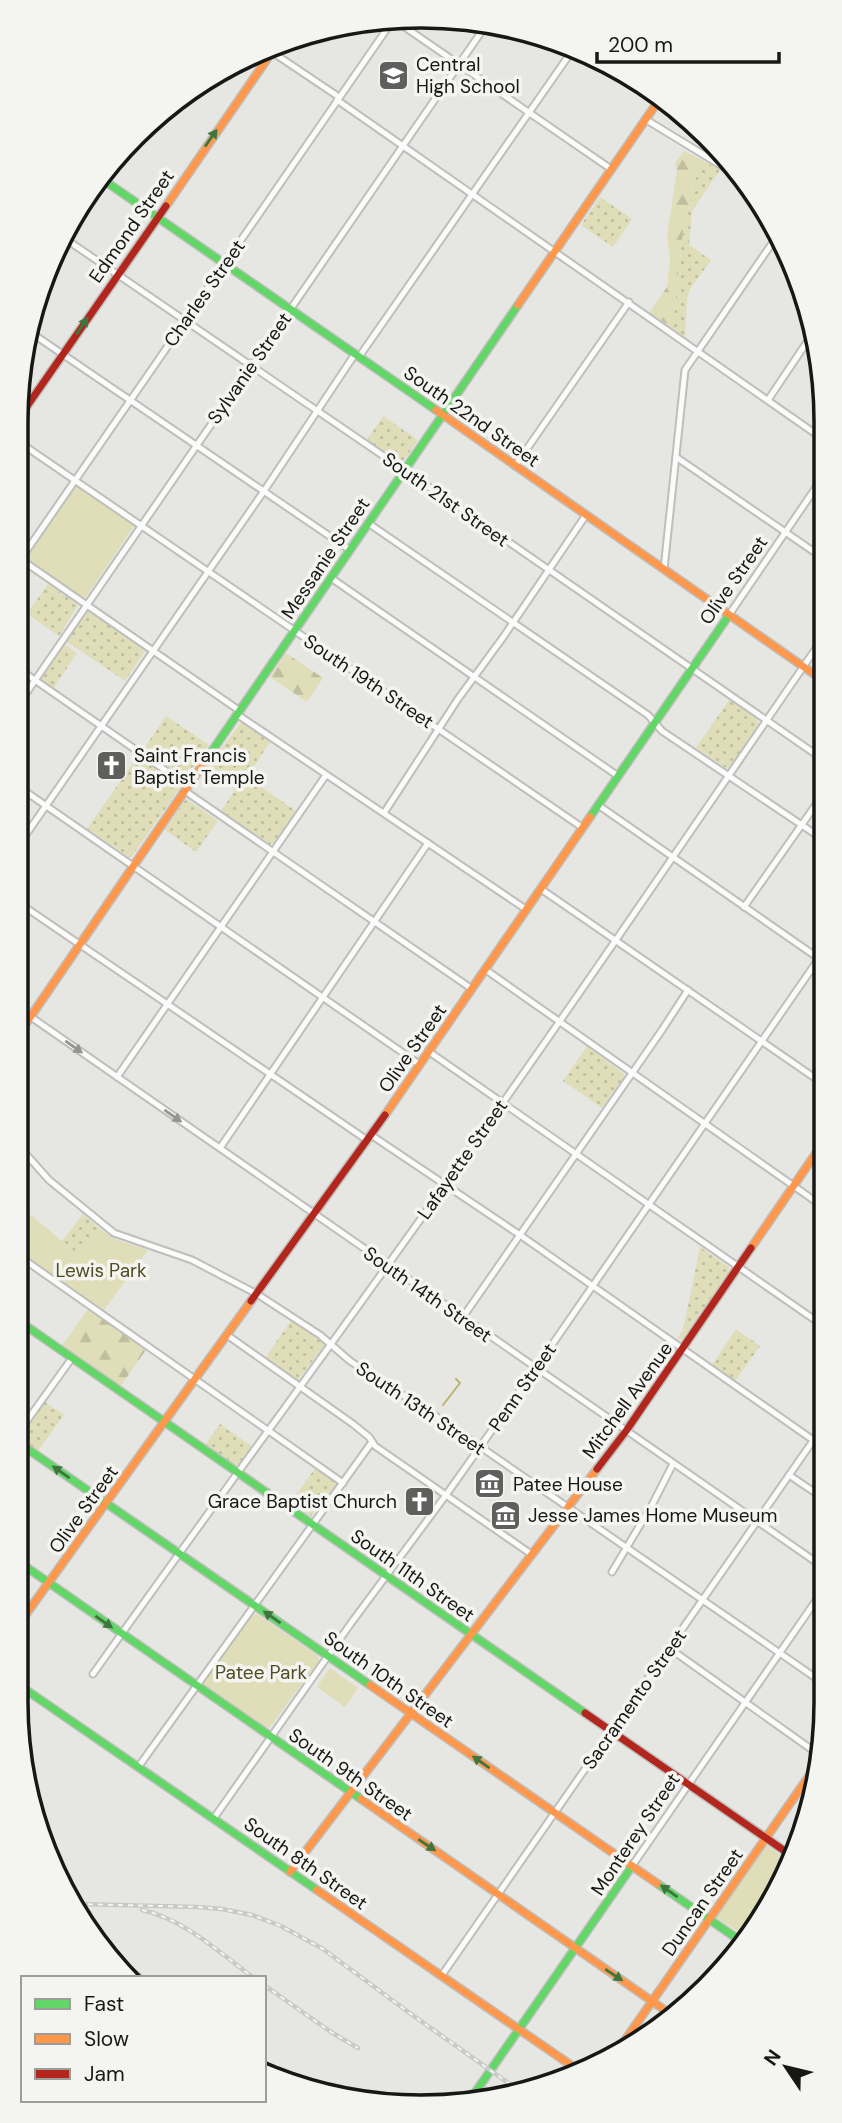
<svg xmlns="http://www.w3.org/2000/svg" width="842" height="2123" viewBox="0 0 842 2123" font-family="'DM Sans',sans-serif">
<defs>
<pattern id="grass-dots" width="8" height="8" patternUnits="userSpaceOnUse" patternTransform="scale(1.75)"><rect width="8" height="8" fill="#dfdeb9"/><path d="M2 2h.1M6 6h.1" fill="none" stroke="#bfbe9e" stroke-width="1.8" stroke-linecap="round"/></pattern>
<pattern id="forest-firs" width="22" height="20" patternUnits="userSpaceOnUse" patternTransform="scale(1.75)"><rect width="22" height="20" fill="#dfdeb9"/><path d="M5 1l3.5 6h-7zM16 11l3.5 6h-7z" fill="#bfbe9e"/></pattern>
</defs>
<rect width="100%" height="100%" fill="#e6e6e3"/>
<g fill="url(#grass-dots)">
<polygon points="700,159 720,170 692,211 689,245 711,260 691,288 687,298 685,338 667,324 674,313 683,231"/>
<polygon points="600,197 632,219 613,247 581,225"/>
<polygon points="383,416 418,440 402,463 400,463 367,440"/>
<polygon points="48,584 78,605 59,636 27,614"/>
<polygon points="88,611 145,651 125,681 66,641"/>
<polygon points="64,644 77,653 53,689 41,681 41,678"/>
<polygon points="729,700 756,718 759,724 729,767 726,768 696,748"/>
<polygon points="166,716 209,745 185,777 143,750"/>
<polygon points="241,722 270,742 247,777 296,811 273,843 270,844 221,811 235,790 206,770"/>
<polygon points="138,756 179,785 180,788 132,856 129,857 87,829"/>
<polygon points="185,800 189,801 218,821 196,852 165,830"/>
<polygon points="587,1046 624,1074 624,1077 602,1108 563,1081"/>
<polygon points="83,1214 101,1230 79,1255 62,1241"/>
<polygon points="700,1247 729,1267 729,1272 683,1338 676,1340 683,1330"/>
<polygon points="291,1321 325,1344 298,1380 265,1358"/>
<polygon points="736,1329 760,1346 735,1381 712,1365"/>
<polygon points="45,1402 64,1415 38,1451 22,1439 21,1436"/>
<polygon points="220,1424 253,1447 240,1465 234,1465 205,1445"/>
<polygon points="316,1467 337,1484 311,1516 290,1503"/>
</g>
<g fill="url(#forest-firs)">
<polygon points="684,151 700,159 683,231 674,313 667,324 649,313 667,287 670,260 667,236 677,170 675,163"/>
<polygon points="286,653 323,678 307,702 270,677"/>
<polygon points="88,1309 146,1350 120,1387 62,1346"/>
</g>
<g fill="#dfdeb9">
<polygon points="74,486 79,487 134,526 86,597 83,598 25,557"/>
<polygon points="16,1203 79,1255 101,1230 117,1240 148,1250 104,1310 16,1250"/>
<polygon points="257,1614 318,1656 319,1661 270,1727 265,1728 204,1685 203,1683 251,1616"/>
<polygon points="330,1668 358,1688 345,1707 317,1687"/>
<polygon points="766,1845 789,1861 748,1939 716,1917"/>
</g>
<g fill="none" stroke-linecap="round" stroke-linejoin="round">
<polyline stroke="#b9b66c" stroke-width="2" points="443,1405 460,1383 456,1379"/>
<defs>
<g id="street">
<polyline points="393,19 611,169"/>
<polyline points="269,50 339,97"/>
<polyline points="337,100 823,439"/>
<polyline points="645,119 740,177"/>
<polyline points="67,240 448,500 824,760"/>
<polyline points="30,332 350,550"/>
<polyline points="359,357 574,48"/>
<polyline points="768,400 813,333"/>
<polyline points="16,440 583,828"/>
<polyline points="676,457 823,558"/>
<polyline points="515,466 629,302"/>
<polyline points="368,523 648,715 662,731 824,840"/>
<polyline points="16,556 240,711"/>
<polyline points="16,566 393,20"/>
<polyline points="664,569 685,370 777,236"/>
<polyline points="331,578 618,776"/>
<polyline points="729,615 823,477"/>
<polyline points="16,667 188,786"/>
<polyline points="16,708 484,28"/>
<polyline points="238,715 527,910"/>
<polyline points="16,785 419,1064"/>
<polyline points="185,791 472,989"/>
<polyline points="598,805 824,962"/>
<polyline points="384,813 458,699 504,636 586,515"/>
<polyline points="16,849 264,491 355,354"/>
<polyline points="541,889 825,1085"/>
<polyline points="16,901 367,1140"/>
<polyline points="744,907 824,793"/>
<polyline points="486,970 825,1208"/>
<path d="M 31,1017 C 295,1202 562,1384 826,1569"/>
<polyline points="428,1051 825,1327"/>
<polyline points="117,1077 326,775"/>
<polyline points="371,1135 520,1235 813,1440"/>
<polyline points="16,1143 49,1180 114,1233 192,1260 257,1294 320,1335 350,1361 437,1417 826,1685"/>
<polyline points="220,1148 428,843"/>
<polyline points="16,1254 343,1483"/>
<polyline points="463,1317 662,1030 688,990"/>
<polyline points="227,1335 353,1424 369,1437 375,1446 531,1554"/>
<polyline points="16,1436 72,1358"/>
<polyline points="789,1475 826,1500"/>
<polyline points="612,1572 652,1505 673,1464"/>
<polyline points="669,1648 818,1754"/>
<path d="M 93,1674 C 190,1537 290,1402 387,1266 C 536,1059 679,848 823,638"/>
<polyline points="139,1766 372,1442"/>
<polyline points="214,1818 349,1626 446,1495 536,1368 824,951"/>
<polyline points="632,1866 826,1586"/>
<polyline points="442,1975 826,1422"/>
</g>
<g id="fast">
<polyline points="102,179 436,410"/>
<polyline points="210,754 518,305"/>
<polyline points="590,817 729,615"/>
<polyline points="16,1319 585,1713"/>
<polyline points="16,1441 370,1685"/>
<polyline points="16,1560 361,1799"/>
<polyline points="16,1683 317,1890"/>
<polyline points="658,1884 745,1944"/>
<polyline points="470,2100 632,1866"/>
</g>
<g id="slow">
<polyline points="166,206 274,49"/>
<polyline points="518,305 661,97"/>
<polyline points="436,410 824,681"/>
<polyline points="16,1038 210,754"/>
<polyline points="385,1115 590,817"/>
<polyline points="751,1248 825,1140"/>
<polyline points="16,1628 251,1301"/>
<polyline points="370,1685 658,1884"/>
<polyline points="361,1799 669,2013"/>
<polyline points="290,1872 597,1469"/>
<polyline points="317,1890 578,2070"/>
<polyline points="109,1957 139,1978"/>
<polyline points="614,2056 816,1766"/>
<polyline points="264,2065 274,2072"/>
</g>
<g id="jam">
<polyline points="16,422 166,206"/>
<polyline points="251,1301 385,1115"/>
<polyline points="597,1469 626,1431 751,1248"/>
<polyline points="585,1713 792,1856"/>
</g>
</defs>
<use href="#street" stroke="#bebebb" stroke-width="9"/>
<use href="#fast" stroke="#bebebb" stroke-width="10"/>
<use href="#slow" stroke="#bebebb" stroke-width="10"/>
<use href="#jam" stroke="#bebebb" stroke-width="10"/>
<use href="#street" stroke="#fbfbfb" stroke-width="5"/>
<use href="#fast" stroke="#63d668" stroke-width="7"/>
<use href="#slow" stroke="#ff974d" stroke-width="7"/>
<use href="#jam" stroke="#b3261e" stroke-width="7"/>
<defs>
<g id="rail">
<polyline points="78,1904 198,1907 222,1909 252,1915 281,1926 323,1949 411,2014 521,2092"/>
<path d="M 142,1910 C 184,1919 220,1953 254,1978"/>
<polyline points="264,1985 331,2032 358,2048"/>
</g>
</defs>
<use href="#rail" stroke="#c9c9c8" stroke-width="4.5"/>
<use href="#rail" stroke="#f4f4f0" stroke-width="2" stroke-dasharray="5" stroke-linecap="butt"/>
</g>
<defs><path id="oneway-solid" d="M-6-.8H1V-3.2L6.5 0L1 3.2V.8H-6Z" transform="scale(1.75)"/></defs>
<g fill="#3d763e">
<use href="#oneway-solid" transform="translate(211 138) rotate(-55)"/>
<use href="#oneway-solid" transform="translate(82 326) rotate(-56)"/>
<use href="#oneway-solid" transform="translate(61 1472) rotate(-145)"/>
<use href="#oneway-solid" transform="translate(272 1617) rotate(-145)"/>
<use href="#oneway-solid" transform="translate(104 1622) rotate(35)"/>
<use href="#oneway-solid" transform="translate(481 1762) rotate(-145)"/>
<use href="#oneway-solid" transform="translate(427 1845) rotate(34)"/>
<use href="#oneway-solid" transform="translate(669 1891) rotate(-145)"/>
<use href="#oneway-solid" transform="translate(614 1975) rotate(34)"/>
</g>
<g fill="#949494">
<use href="#oneway-solid" transform="translate(74 1047) rotate(35)"/>
<use href="#oneway-solid" transform="translate(173 1116) rotate(35)"/>
</g>
<defs>
<symbol id="school-square" viewBox="-11 -11 22 22"><rect x="-9" y="-9" width="18" height="18" rx="4" fill="#5f5f5d" stroke="#f4f4f0"/><path d="M0-5L7-2L0 1L-7-2ZM-4 1L0 2.5L4 1V4Q0 6-4 4Z" fill="#fff"/></symbol>
<symbol id="church-square" viewBox="-11 -11 22 22"><rect x="-9" y="-9" width="18" height="18" rx="4" fill="#5f5f5d" stroke="#f4f4f0"/><path d="M-1.2-6h2.4v3.5h3.3v2.4h-3.3V6h-2.4V-.1h-3.3v-2.4h3.3Z" fill="#fff"/></symbol>
<symbol id="museum-square" viewBox="-11 -11 22 22"><rect x="-9" y="-9" width="18" height="18" rx="4" fill="#5f5f5d" stroke="#f4f4f0"/><path d="M0-6L6-3V-2H-6V-3ZM-5-1h2V3h-2ZM-1-1h2V3h-2ZM3-1h2V3H3ZM-6 4H6V6H-6Z" fill="#fff"/></symbol>
</defs>
<g fill-rule="evenodd">
<use href="#school-square" x="376" y="58" width="35" height="35"/>
<use href="#church-square" x="94" y="748" width="35" height="35"/>
<use href="#museum-square" x="472" y="1466" width="35" height="35"/>
<use href="#church-square" x="402" y="1484" width="35" height="35"/>
<use href="#museum-square" x="488" y="1498" width="35" height="35"/>
</g>
<g text-anchor="middle" stroke-width="7" stroke-linejoin="round" paint-order="stroke">
<g font-size="19" fill="#171715" stroke="#f4f4f0" text-anchor="start">
<text x="416" y="71">Central<tspan x="416" dy="22">High School</tspan></text>
<text x="134" y="762">Saint Francis<tspan x="134" dy="22">Baptist Temple</tspan></text>
<text x="513" y="1491">Patee House</text>
<text x="397" y="1508" text-anchor="end">Grace Baptist Church</text>
<text x="528" y="1522">Jesse James Home Museum</text>
</g>
<g font-size="19" fill="#171715" stroke="#f4f4f0">
<text transform="translate(131 226) rotate(-55)" y="7">Edmond Street</text>
<text transform="translate(204 293) rotate(-55)" y="7">Charles Street</text>
<text transform="translate(249 368) rotate(-55)" y="7">Sylvanie Street</text>
<text transform="translate(472 416) rotate(35)" y="7">South 22nd Street</text>
<text transform="translate(446 499) rotate(35)" y="7">South 21st Street</text>
<text transform="translate(325 558) rotate(-56)" y="7">Messanie Street</text>
<text transform="translate(733 580) rotate(-55)" y="7">Olive Street</text>
<text transform="translate(369 681) rotate(34)" y="7">South 19th Street</text>
<text transform="translate(412 1048) rotate(-55)" y="7">Olive Street</text>
<text transform="translate(462 1159) rotate(-55)" y="7">Lafayette Street</text>
<text transform="translate(428 1294) rotate(35)" y="7">South 14th Street</text>
<text transform="translate(522 1387) rotate(-55)" y="7">Penn Street</text>
<text transform="translate(627 1400) rotate(-54)" y="7">Mitchell Avenue</text>
<text transform="translate(421 1408) rotate(34)" y="7">South 13th Street</text>
<text transform="translate(83 1509) rotate(-54)" y="7">Olive Street</text>
<text transform="translate(413 1575) rotate(35)" y="7">South 11th Street</text>
<text transform="translate(389 1679) rotate(35)" y="7">South 10th Street</text>
<text transform="translate(634 1699) rotate(-55)" y="7">Sacramento Street</text>
<text transform="translate(351 1774) rotate(35)" y="7">South 9th Street</text>
<text transform="translate(635 1834) rotate(-56)" y="7">Monterey Street</text>
<text transform="translate(306 1863) rotate(35)" y="7">South 8th Street</text>
<text transform="translate(702 1902) rotate(-55)" y="7">Duncan Street</text>
</g>
<g font-size="19" fill="#4f4d23" stroke="#f4f4f0">
<text x="101" y="1277">Lewis Park</text>
<text x="261" y="1679">Patee Park</text>
</g>
</g>
<path d="M0 0H842V2123H0ZM421 28H421A393 393 0 0 1 814 421V1702A393 393 0 0 1 421 2095H421A393 393 0 0 1 28 1702V421A393 393 0 0 1 421 28Z" fill="#f4f4f0" fill-rule="evenodd"/>
<path fill="none" stroke="#171715" stroke-width="3.5" d="M421 28H421A393 393 0 0 1 814 421V1702A393 393 0 0 1 421 2095H421A393 393 0 0 1 28 1702V421A393 393 0 0 1 421 28Z"/>
<rect x="21" y="1976" width="245" height="126" fill="#f4f4f0" stroke="#9c9c98" stroke-width="2"/>
<rect x="35" y="1999" width="35" height="10" fill="#63d668" stroke="#9c9c98" stroke-width="2"/>
<text x="84" y="2011" font-size="21" fill="#171715">Fast</text>
<rect x="35" y="2034" width="35" height="10" fill="#ff974d" stroke="#9c9c98" stroke-width="2"/>
<text x="84" y="2046" font-size="21" fill="#171715">Slow</text>
<rect x="35" y="2069" width="35" height="10" fill="#b3261e" stroke="#9c9c98" stroke-width="2"/>
<text x="84" y="2081" font-size="21" fill="#171715">Jam</text>
<g transform="translate(786 2067) rotate(305)" stroke="#f4f4f0" stroke-width="5" paint-order="stroke">
<path d="M0-5L12 26L0 18L-12 26Z" fill="#171715"/>
<text y="-10" font-size="19" font-weight="bold" text-anchor="middle" fill="#171715">N</text>
</g>
<path d="M597 52v10h182v-10" fill="none" stroke="#171715" stroke-width="3.5"/>
<text x="608" y="52" font-size="21" fill="#171715" stroke="#f4f4f0" stroke-width="5" paint-order="stroke">200 m</text>
</svg>
